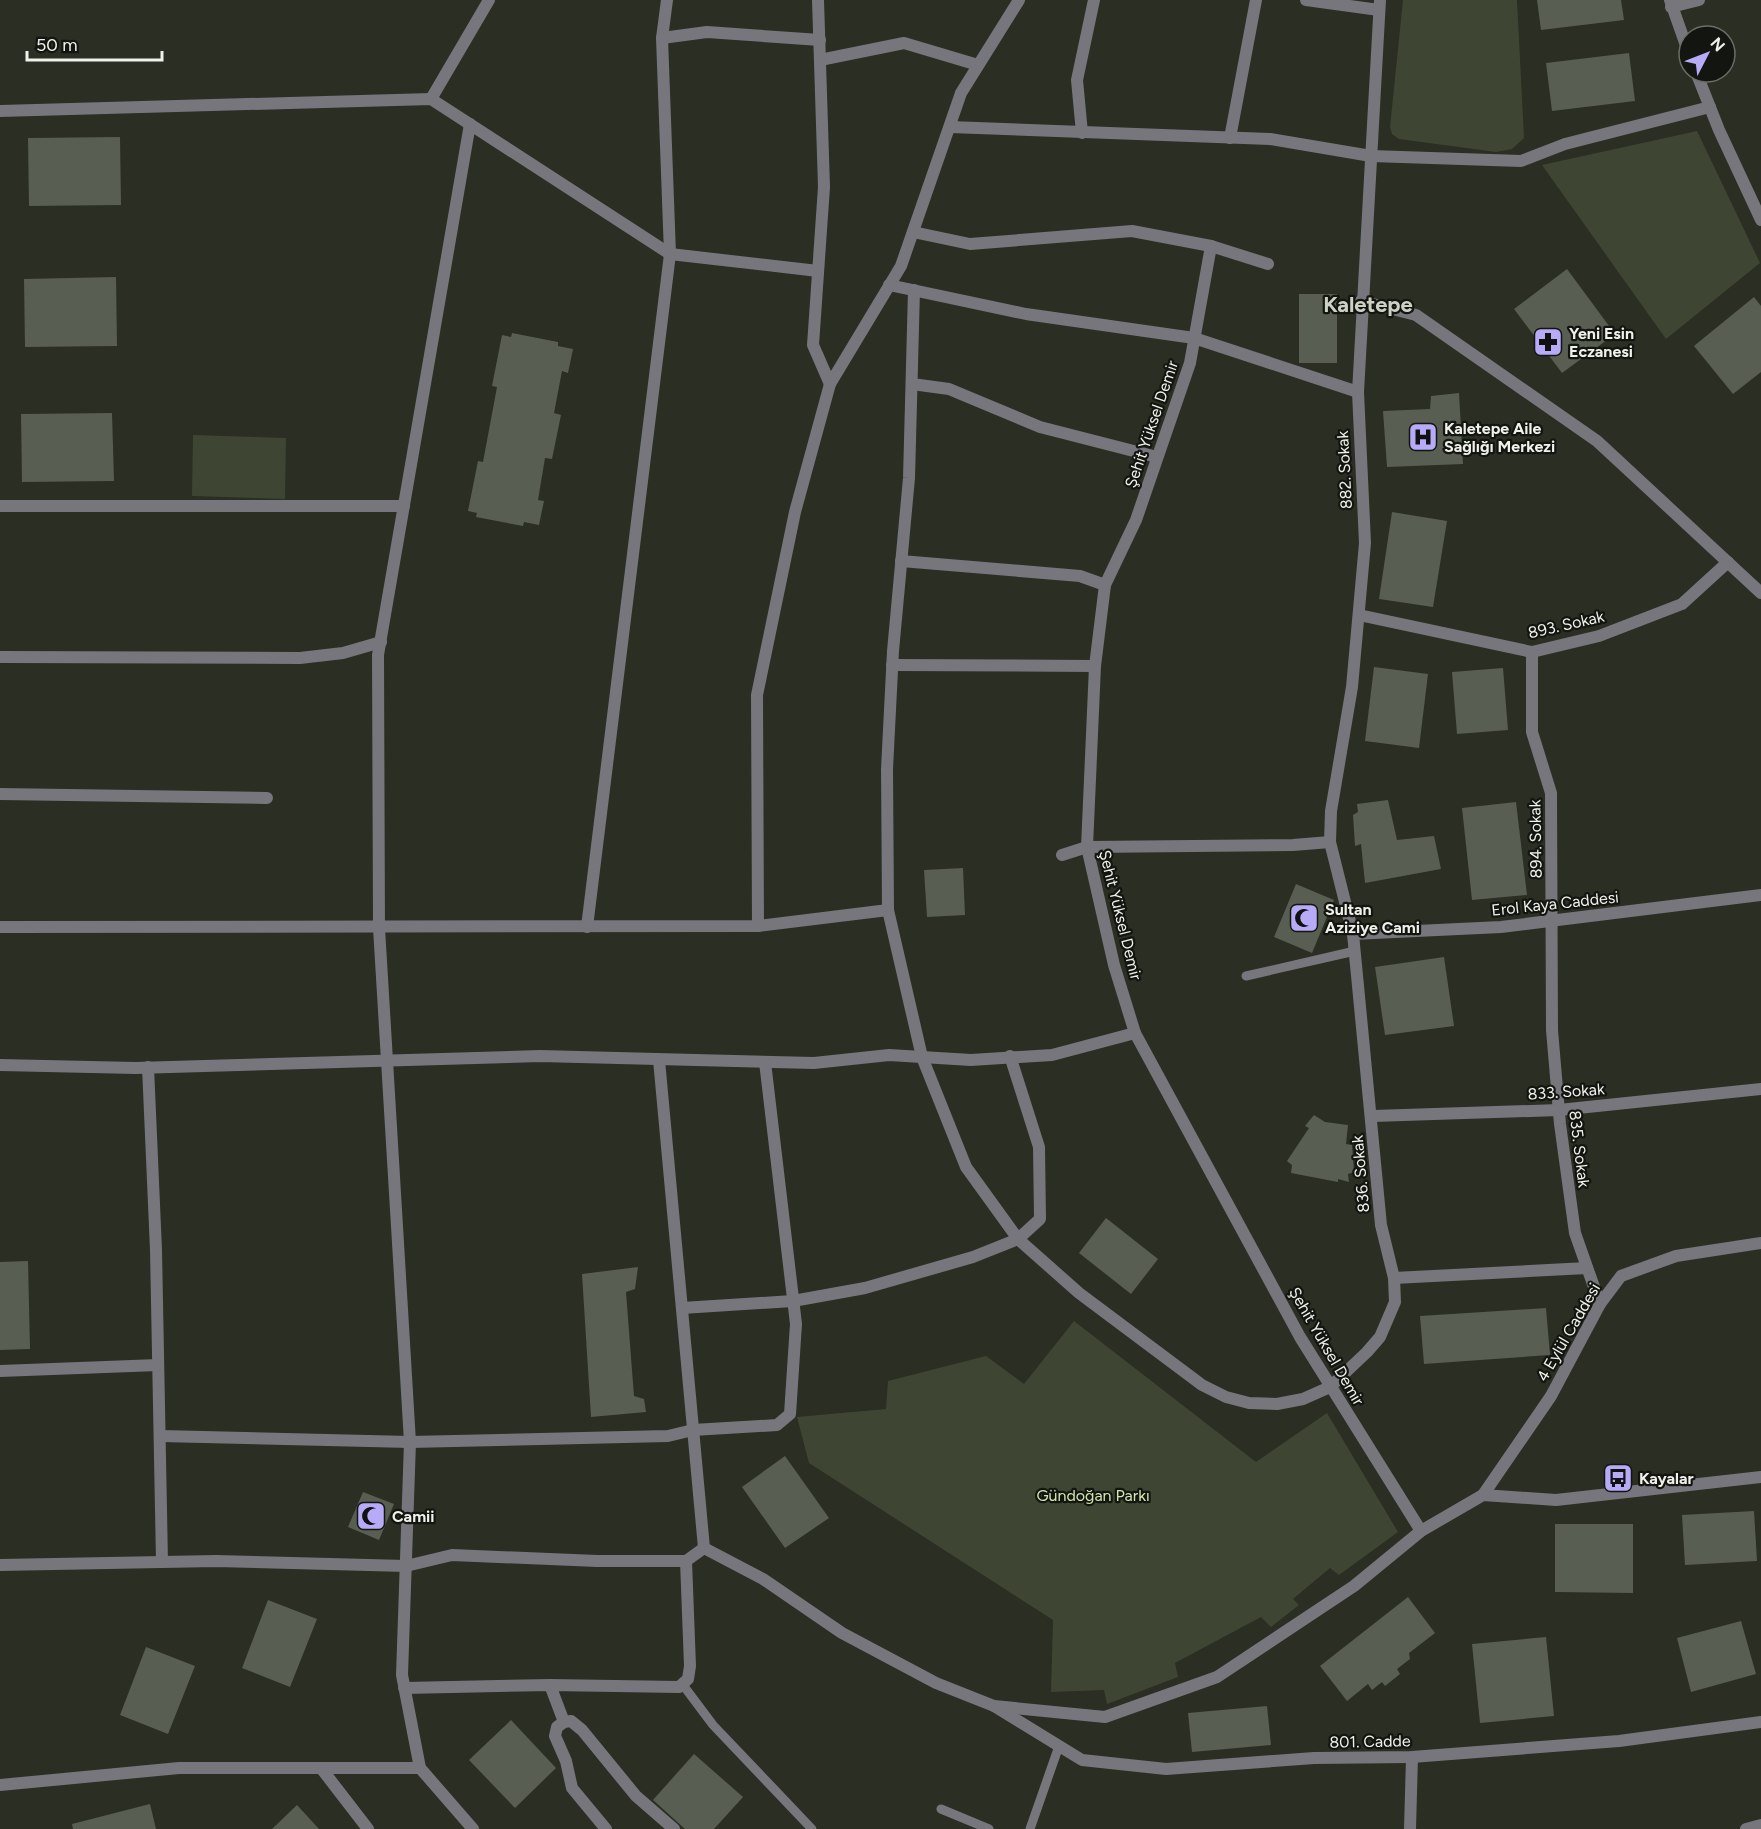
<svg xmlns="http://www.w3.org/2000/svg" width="1761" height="1829" viewBox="0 0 1761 1829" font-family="Figtree,sans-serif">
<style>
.green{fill:#3f4533}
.building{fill:#595e52}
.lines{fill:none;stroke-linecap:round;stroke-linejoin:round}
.service{stroke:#76767c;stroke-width:9}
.minor{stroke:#76767c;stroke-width:12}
.tertiary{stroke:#76767c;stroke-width:12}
.labels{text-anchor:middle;stroke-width:4.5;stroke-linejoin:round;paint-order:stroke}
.poi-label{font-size:16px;font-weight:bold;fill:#eff1ea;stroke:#131510;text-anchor:start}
.street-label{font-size:16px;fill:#eff1ea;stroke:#131510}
.park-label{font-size:16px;fill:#d3e6b0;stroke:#131510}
.district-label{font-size:22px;font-weight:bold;fill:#ccd1c3;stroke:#131510}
</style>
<rect width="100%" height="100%" fill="#2a2e23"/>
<g class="green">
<path d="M1403,0h114l7,138 -12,11 -16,3 -97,-13 -7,-5 -2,-7z"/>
<path d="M1697,131l63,132 -94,76 -124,-174z"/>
<path d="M193,435l93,3 -1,61 -93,-3z"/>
<path d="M1074,1321l182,141 71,-49 71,119 -59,43 -9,-7 -37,31 6,6 -28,22 -10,-10 -86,46 3,14 -71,27 -3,-14 -53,2 2,-72 -244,-157 -12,-46 89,-8 2,-28 98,-25 38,28z"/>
</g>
<g class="building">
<path d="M1537,0h84l3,20 -83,10z"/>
<path d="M1629,53l6,48 -83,10 -6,-48z"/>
<path d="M120,137l1,68 -92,1 -1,-68z"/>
<path d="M1567,269l48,65 -53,39 -48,-64z"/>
<path d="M116,277l1,69 -92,1 -1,-68z"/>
<rect x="1299" y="294" width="38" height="69"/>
<path d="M1754,297l7,9v66l-28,22 -39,-48z"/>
<path d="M512,333l46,9v4l15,3 -5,24 -6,-2 -8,42 7,2 -9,44 -7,-1 -7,42 6,1 -5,24 -15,-3 -1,4 -47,-9 1,-4 -9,-2 10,-50 5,1 14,-75 -5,-1 10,-51 9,2z"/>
<path d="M1459,393l4,71 -76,3 -4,-56 47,-2 1,-13z"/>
<path d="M112,413l2,68 -92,1 -1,-68z"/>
<path d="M1392,512l55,9 -14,86 -54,-8z"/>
<path d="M1374,667l54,7 -9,74 -54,-7z"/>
<path d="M1503,668l5,62 -51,4 -5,-62z"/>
<path d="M1388,800l9,40 37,-4 7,33 -76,14 -4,-39 -6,2 -2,-31 5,-3 -1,-8z"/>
<path d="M1516,802l11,93 -55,5 -10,-92z"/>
<path d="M963,868l2,47 -38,2 -3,-47z"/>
<path d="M1296,884l38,16 -22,53 -38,-16z"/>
<path d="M1444,957l10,69 -69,9 -10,-68z"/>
<path d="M1314,1115l11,7 23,3 -2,19 6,1 2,27 -6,2 1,8 -11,-3v3l-47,-9 1,-8 -5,-4 22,-33 -4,-2z"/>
<path d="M1106,1218l52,41 -27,35 -52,-41z"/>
<path d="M28,1261l2,88 -30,1v-88z"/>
<path d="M638,1267l-3,22 -9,3 8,104 10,3 2,13 -55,5 -9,-143z"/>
<path d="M1546,1308l4,47 -126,9 -4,-48z"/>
<path d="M785,1456l44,62 -44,30 -43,-61z"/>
<path d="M363,1492l31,12 -15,36 -31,-13z"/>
<path d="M1754,1511l3,50 -72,4 -3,-50z"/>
<path d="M1555,1524h78v69l-78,-1z"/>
<path d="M1408,1597l27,36 -26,20 1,6 -13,10 3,5 -15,12 -3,-4 -10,8 -4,-6 -21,17 -27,-35z"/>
<path d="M268,1600l49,19 -27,68 -48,-19z"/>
<path d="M1741,1621l15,53 -65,18 -14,-54z"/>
<path d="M1546,1637l8,79 -74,7 -8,-79z"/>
<path d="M146,1647l49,19 -27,68 -48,-19z"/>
<path d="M1267,1706l4,39 -79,7 -4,-39z"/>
<path d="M511,1720l45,48 -41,40 -46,-48z"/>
<path d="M694,1754l49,43 -29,32h-29l-32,-29z"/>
<path d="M150,1804l6,25h-83l-1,-5z"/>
<path d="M297,1805l22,24h-47z"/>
</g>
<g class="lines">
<g class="service">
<path d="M1246,976l109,-25"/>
<path d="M683,1685l30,40 99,104"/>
<path d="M941,1809l48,20"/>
<path d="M1030,1829l29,-83"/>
</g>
<g class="minor">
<path d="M818,0l6,187 -11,158 17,39"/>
<path d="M1306,0l73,10"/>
<path d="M1670,0l19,54"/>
<path d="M1671,7l28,-7"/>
<path d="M662,38l45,-6 113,8"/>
<path d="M820,60l84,-17 74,22"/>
<path d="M1696,72l23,58 42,90"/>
<path d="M431,99l58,-99"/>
<path d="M470,124l-92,531 1,273 31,514 -8,233 18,93 53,61"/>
<path d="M950,127l320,12 101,17 150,5 44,-17 145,-37"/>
<path d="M1082,133l-5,-53 17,-80"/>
<path d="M1230,138l26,-138"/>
<path d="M913,232l57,12 162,-13 79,15 57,18"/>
<path d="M1211,246l-21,117 -54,157 -31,65 -10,81 -8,181 27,118 21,68 165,304 121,194"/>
<path d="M889,285l137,29 168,24 164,54"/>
<path d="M914,290l-5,188 -16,173 -6,118 1,141 34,147 44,110 52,72 61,54 123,92 24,12 23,6 28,1 26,-5 27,-12 37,-35 13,-15 15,-35 -1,-24 -13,-53 -28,-291 -23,-92 1,-31 21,-124 13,-144 -7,-151 22,-392"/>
<path d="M1361,301l55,14 181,126 164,152"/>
<path d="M912,384l37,5 91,38 117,30"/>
<path d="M0,506h404"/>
<path d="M901,561l179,15 25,9"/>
<path d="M1359,615l173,37 67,-16 83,-32 46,-42"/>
<path d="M1532,652v80l19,61 1,237 8,94 15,109 25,71"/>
<path d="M0,657l300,1 43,-5 38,-11"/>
<path d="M892,665l203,1"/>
<path d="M0,794l267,4"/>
<path d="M1062,855l25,-8 206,-2 37,-3"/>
<path d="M758,926l-1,-231 38,-183 35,-128 71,-118 60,-173 58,-93"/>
<path d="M0,927l758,-1 130,-16"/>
<path d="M587,927l83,-673 -8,-216 5,-38"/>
<path d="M659,1060l45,488"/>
<path d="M0,1065l136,3 404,-12 274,7 75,-8 82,5 81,-5 83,-22"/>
<path d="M148,1067l8,183 6,312"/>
<path d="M1373,1116l186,-6 202,-21"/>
<path d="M1394,1278l193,-10"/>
<path d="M682,1308l111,-7 72,-13 108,-31 45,-18 22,-20 -1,-72 -29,-91"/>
<path d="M0,1371l158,-6"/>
<path d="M160,1436l250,6 258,-6 25,-6 84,-5 13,-11 6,-90 -31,-262"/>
<path d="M550,1685l14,37"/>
<path d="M994,1706l88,54 84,9 148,-11 98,-1 207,-16 142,-19"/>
<path d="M321,1768l47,61"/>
<path d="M0,1785l179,-17h241"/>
<path d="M606,1829l-34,-41 -6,-27 -11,-25 2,-9 7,-5 7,-1 11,9 54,66 38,33"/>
<path d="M1410,1829l2,-72"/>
<path d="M1746,1829l15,-4"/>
</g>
<g class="tertiary">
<path d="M0,111l431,-12 239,155 148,17"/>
<path d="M1353,934l148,-7 260,-32"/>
<path d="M1483,1495l68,-99 49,-92 21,-28 55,-20 85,-13"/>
<path d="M0,1565l216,-4 190,5 46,-11 145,6h89l18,-13 59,31 79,54 94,50 58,23 111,11 112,-40 137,-91 67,-55 62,-36 73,5 205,-23"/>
<path d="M404,1688l146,-3 129,2 9,-8 2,-13 -4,-105"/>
</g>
</g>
<defs>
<g id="pharmacy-square" transform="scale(1.5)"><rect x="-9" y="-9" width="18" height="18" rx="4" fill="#b7abf8" stroke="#131510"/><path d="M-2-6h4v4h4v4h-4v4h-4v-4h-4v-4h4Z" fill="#111"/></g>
<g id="hospital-square" transform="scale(1.5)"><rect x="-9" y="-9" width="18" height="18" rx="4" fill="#b7abf8" stroke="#131510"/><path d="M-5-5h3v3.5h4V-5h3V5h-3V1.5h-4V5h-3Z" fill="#111"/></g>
<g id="mosque-square" transform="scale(1.5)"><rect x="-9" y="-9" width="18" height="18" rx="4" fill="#b7abf8" stroke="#131510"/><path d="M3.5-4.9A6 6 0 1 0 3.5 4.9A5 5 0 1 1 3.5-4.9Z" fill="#111"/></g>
<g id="bus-square" transform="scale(1.5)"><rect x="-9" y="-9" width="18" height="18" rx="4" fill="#b7abf8" stroke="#131510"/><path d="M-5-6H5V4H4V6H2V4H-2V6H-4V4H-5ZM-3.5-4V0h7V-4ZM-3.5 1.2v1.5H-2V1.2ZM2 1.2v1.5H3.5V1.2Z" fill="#111"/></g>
</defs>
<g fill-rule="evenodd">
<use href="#pharmacy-square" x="1548" y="342"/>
<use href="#hospital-square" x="1423" y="437"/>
<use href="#mosque-square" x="1304" y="918"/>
<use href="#bus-square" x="1618" y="1478"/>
<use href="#mosque-square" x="371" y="1516"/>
</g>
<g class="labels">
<g class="poi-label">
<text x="1569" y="339">Yeni Esin<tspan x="1569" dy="18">Eczanesi</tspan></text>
<text x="1444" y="434">Kaletepe Aile<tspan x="1444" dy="18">Sağlığı Merkezi</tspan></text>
<text x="1325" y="915">Sultan<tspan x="1325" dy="18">Aziziye Cami</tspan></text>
<text x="1639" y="1484">Kayalar</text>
<text x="392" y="1522">Camii</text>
</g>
<g class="street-label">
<text transform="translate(1151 424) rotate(-71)" y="6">Şehit Yüksel Demir</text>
<text transform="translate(1344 470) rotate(-93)" y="6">882. Sokak</text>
<text transform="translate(1566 624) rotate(-13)" y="6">893. Sokak</text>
<text transform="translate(1535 839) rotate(-91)" y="6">894. Sokak</text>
<text transform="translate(1555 903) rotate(-6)" y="6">Erol Kaya Caddesi</text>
<text transform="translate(1121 915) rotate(76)" y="6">Şehit Yüksel Demir</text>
<text transform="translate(1566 1091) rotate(-4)" y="6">833. Sokak</text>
<text transform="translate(1580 1149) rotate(83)" y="6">835. Sokak</text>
<text transform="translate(1360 1174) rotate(-95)" y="6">836. Sokak</text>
<text transform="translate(1568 1332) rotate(-60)" y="6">4 Eylül Caddesi</text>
<text transform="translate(1327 1346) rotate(60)" y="6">Şehit Yüksel Demir</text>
<text transform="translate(1370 1741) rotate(-1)" y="6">801. Cadde</text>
</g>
<g class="park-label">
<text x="1093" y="1501">Gündoğan Parkı</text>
</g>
<g class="district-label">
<text x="1368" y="312">Kaletepe</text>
</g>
</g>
<g transform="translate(1707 54) rotate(48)"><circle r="28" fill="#131510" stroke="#6b6d67" stroke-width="1.5"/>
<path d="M0-4.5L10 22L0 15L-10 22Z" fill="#b7abf8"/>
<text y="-9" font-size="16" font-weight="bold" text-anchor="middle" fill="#eff1ea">N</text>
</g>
<path d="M27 51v9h135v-9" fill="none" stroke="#eff1ea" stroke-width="3"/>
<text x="36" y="51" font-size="18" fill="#eff1ea" stroke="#131510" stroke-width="4.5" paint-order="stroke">50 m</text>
</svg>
